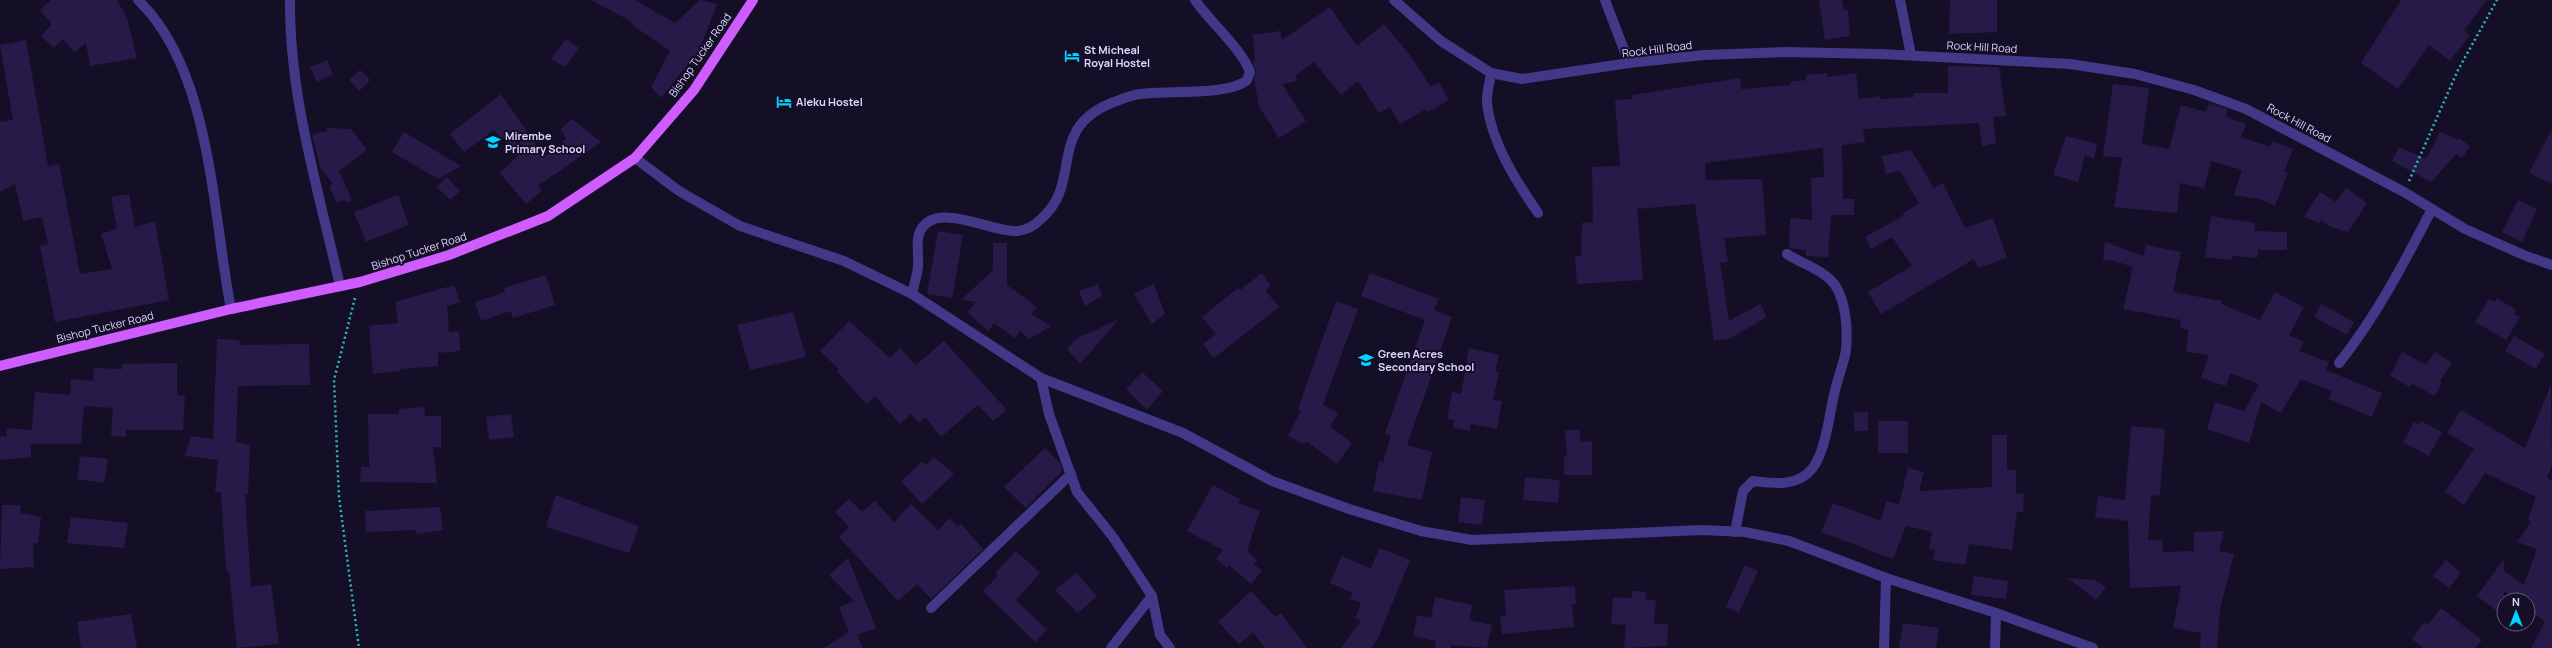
<svg xmlns="http://www.w3.org/2000/svg" width="2552" height="648" viewBox="0 0 2552 648" font-family="Manrope,sans-serif">
<style>
.building{fill:#271a49}
.lines{fill:none;stroke-linecap:round;stroke-linejoin:round}
.path{stroke:#2bbabd;stroke-width:2.5;stroke-dasharray:2 3;stroke-linecap:butt}
.minor{stroke:#413888;stroke-width:10}
.major{stroke:#cf5cff;stroke-width:10}
.labels{text-anchor:middle;stroke-width:4;stroke-linejoin:round;paint-order:stroke}
.street-label{font-size:11px;fill:#ddd5ff;stroke:#150e27}
.poi-label{font-size:11px;font-weight:bold;fill:#ddd5ff;stroke:#150e27;text-anchor:start}
</style>
<rect width="100%" height="100%" fill="#150e27"/>
<g class="building">
<path d="M51,0h66l10,18 10,40 -47,8 -4,-23 -12,9 -11,-13 -9,9 -13,-12 11,-12 -12,-14z"/>
<path d="M591,0h44l40,23 25,-23 17,4 -15,39 2,1 -43,54 -10,-11 19,-36 -39,-27 1,-2z"/>
<path d="M1819,0h23l2,10h4l2,26 -25,4z"/>
<path d="M1950,0h47v32l-48,2z"/>
<path d="M2401,0h86l-23,30 6,5 -20,26 -21,-16 -31,44 -37,-26z"/>
<path d="M1330,7l27,39 27,-22 25,30 22,33 8,-5 10,18 -21,12 -2,-3 -26,15 -10,-17 -11,6 -21,-32 -17,14 -27,-33 -18,13v6l-14,3 24,37 -27,17 -20,-32 -5,-27 2,-8 -4,-10h3l-2,-26 27,-4 2,9z"/>
<path d="M566,39l13,9 -14,19 -14,-8z"/>
<path d="M26,40l22,126 11,-2 21,110 32,-5 -11,-35 16,-5 -6,-32 18,-3 6,33 20,-6 14,79 -114,22 -15,-76 8,-2 -6,-27 -19,4 -8,-37 -15,8v-70l13,-2 -13,-75z"/>
<path d="M327,60l6,14 -16,8 -7,-15z"/>
<path d="M1948,66l51,1 7,49 -13,1 3,26 -14,3 -3,-23 -116,6 2,13 -23,3 1,54h11v16h-23l-3,42 -22,-1v-6l-17,-2 1,-30 22,2 -1,-42 13,-1 -1,-29 -118,15 1,17 56,-1 4,56 -42,3 4,24 -8,1 9,58 31,-17 7,13 -38,22 -15,2 -19,-137 -58,5 6,71 -66,4 -2,-28h6l1,-33 11,-1 -1,-55 28,-1 -5,-66 18,-1 -1,-4 108,-17 1,11 49,-4v-3l16,-2v-5l21,-2v4l29,-4 3,26 21,-3 1,3 33,-2v-4h34z"/>
<path d="M360,70l10,10 -11,11 -10,-11z"/>
<path d="M2113,84l36,4 -7,56 27,5 12,-44 25,7 3,-9 19,6 -2,8 20,7 -5,13 29,10 2,-6 21,8 -9,23 4,1 -13,33 -16,-7 -25,-4 8,-25 -31,-9 -7,27 -24,-5 -3,30 -63,-6 8,-49 -19,-2z"/>
<path d="M501,94l43,62 22,-17 -5,-10 11,-10 29,23 -63,44 4,5 -16,13 -26,-31 18,-17 -24,-26 -30,22 -14,-18z"/>
<path d="M327,128l24,1 16,21 -28,21 13,29 -5,3 -2,-3 -8,3 -8,-17 4,-2 -13,-17 -8,-33 15,-3z"/>
<path d="M2552,129v55l-23,-11z"/>
<path d="M404,132l57,34 -23,13 -46,-27z"/>
<path d="M2440,132l18,8 1,-2 11,8 -8,12 -6,-4 -25,28 -39,-21 7,-14 27,12z"/>
<path d="M2066,136l31,8 -3,14 -9,-3 -7,27 -25,-7z"/>
<path d="M1911,150l23,38 9,-5 22,45 28,-10 14,40 -29,10 -4,-9 -93,55 -13,-22 44,-26 -20,-29 -21,12 -6,-12 40,-22h-4l18,-12 -19,-32 -14,3 -4,-18z"/>
<path d="M447,177l13,14 -10,9 -13,-13z"/>
<path d="M2346,188l21,15 -19,29 -17,-5 -10,-7 -2,3 -15,-6 16,-25 16,10z"/>
<path d="M398,195l11,30 -43,17 -12,-30z"/>
<path d="M2518,200l19,9 -15,33 -20,-10z"/>
<path d="M2211,216l44,7 -1,8 33,1v18h-29l-1,8 -25,-2 -1,4 -26,-3z"/>
<path d="M938,231l25,4 -11,63 -25,-4z"/>
<path d="M2105,242l38,14 3,-11 35,7 -8,40 49,9 -1,3 39,16 15,-28 29,15 -15,28 15,7 -5,9 30,11 -3,8 56,23 -10,24 -43,-18 3,-8 -31,-12 -20,34 -20,-11 -12,41 -42,-14 8,-27 29,9 15,-27 -29,-11 -4,13 -25,-8 8,-23 -23,-3 2,-22 -8,-2 1,-8 -58,-11 10,-42 -18,-6 -12,-1z"/>
<path d="M993,243h14v42l30,22 -6,7 20,12 -22,13 -9,-8 -5,7 -21,-15 -6,8 -21,-19 9,-10 -15,-2 32,-30z"/>
<path d="M1262,273l9,13 -6,4 14,17 -65,51 -11,-14 13,-10 -14,-17 36,-29 2,2z"/>
<path d="M1370,273l69,26 -5,11 18,7 -45,128 25,7 -10,48 -49,-9 6,-30 4,1 8,-26 -6,-3 40,-113 -64,-24z"/>
<path d="M546,275l9,30 -42,13 -2,-7 -30,10 -6,-19 30,-10 -1,-4z"/>
<path d="M1098,284l4,12 -17,10 -6,-15z"/>
<path d="M1154,284l11,30 -13,10 -18,-30z"/>
<path d="M454,285l6,17 -13,4 2,26 10,-1 1,20 -22,2v13l-38,3v2l-27,3 -4,-48 29,-3 -3,-21z"/>
<path d="M2497,298l19,12 -2,4 6,3 -14,23 -31,-18 14,-23 5,3z"/>
<path d="M1336,301l22,8 -35,96 15,8 -8,14 22,16 -15,21 -31,-23 -2,3 -16,-8 13,-26 -3,-1z"/>
<path d="M2321,304l33,18 -7,13 -33,-18z"/>
<path d="M793,312l13,45 -56,13 -13,-45z"/>
<path d="M1118,320l-38,44 -13,-15 10,-11z"/>
<path d="M849,321l41,37 10,-10 16,17 28,-24 63,69 -14,11 -15,-16 -37,32 -16,-20 -6,6 -8,-9 -11,10 -25,-28 -9,8 -29,-33 2,-2 -19,-18z"/>
<path d="M2514,336l31,18 -9,15 -31,-18z"/>
<path d="M217,339l23,1 -1,5 70,-1 1,41 -72,1 -2,56 14,3 -2,49h-3l6,93 20,-3 8,60 -42,4 -8,-77h-3l-5,-78 -6,-1 3,-32 -33,-4 6,-20 22,3z"/>
<path d="M1469,348l30,7 -4,17h4l-6,28 9,1 -5,28 -26,-5 -1,7 -17,-3 1,-8 -7,-1 5,-27 9,2z"/>
<path d="M2402,352l24,13 9,-13 17,11 -12,18 2,1 -7,14 -23,-12 -2,3 -20,-11z"/>
<path d="M177,363v32l8,1 -2,34h-57v7l-15,-1 2,-28 -29,-2 -3,38h-50v13l-31,3v-24l6,1 1,-9 25,2 3,-38 35,3 1,-16 22,2 1,-13 28,1v-5z"/>
<path d="M1142,372l21,19 -16,19 -21,-21z"/>
<path d="M2551,384l1,81 -5,13 5,2v168h-21l14,-26 -17,-13v-9h-12l-12,-9v25l-27,-20 27,-37v12l20,14 13,-36 -20,-7 14,-20 -3,-3 8,-22 -51,-24 -21,32 -19,-13 29,-43 -27,-16 14,-23 64,38z"/>
<path d="M424,407l1,9h16v31h-8l4,36 -77,-1 1,-15h8l-1,-53h31v-5z"/>
<rect x="1854" y="412" width="14" height="19"/>
<path d="M511,414l3,23 -25,3 -3,-23z"/>
<rect x="1878" y="421" width="30" height="32"/>
<path d="M2421,421l21,11 -13,24 -26,-14 11,-20 5,3z"/>
<path d="M2131,426l34,3 -5,67 -9,-1 -3,45h14l1,12 31,-1v-19l30,-1 -5,20 15,3 -14,55 -3,39h-17l1,-15 -28,-5 8,-42 -51,2 -2,-67 -33,-4 3,-21 27,4z"/>
<path d="M1579,429l2,13 11,-1v34h-28v-19h3l-2,-25z"/>
<path d="M1992,435h15v35h9v23l8,1 -1,18h-6l-5,38 -43,-6 -4,21 -32,-5 2,-10 -6,-1 3,-17 -26,-6 -13,33 -72,-27 12,-29 48,18 5,-20 13,3 9,-36 16,4 -5,19 73,-4z"/>
<path d="M1045,448l15,15 2,8 -36,37 -22,-21z"/>
<path d="M80,456l28,3 -4,24 -27,-4z"/>
<path d="M934,457l20,17 -32,30 -21,-23 21,-19 4,3z"/>
<path d="M1525,477l35,3 -2,23 -35,-3z"/>
<path d="M1213,485l27,14 -2,4 22,8 -13,40 10,9 -3,4 8,7 -11,13 -22,-19 -2,3 -11,-9 7,-9 -36,-19z"/>
<path d="M556,495l83,31 -10,27 -83,-26z"/>
<path d="M1461,497l24,3 -3,25 -24,-3z"/>
<path d="M849,499l13,13 13,-11 19,21 17,-18 27,26 12,-12 8,9 3,-3 22,25 -52,50 -14,-15 -19,17 -59,-64 10,-10 -14,-15z"/>
<path d="M2,505h18l1,8 20,4 -3,26h-5l1,24 -34,2z"/>
<path d="M440,507l3,23 -27,4v-4l-50,2 -1,-21z"/>
<path d="M71,517l57,6 -4,25 -57,-5z"/>
<path d="M1379,548l31,12 -32,78 -7,10h-30l20,-27 -6,-3 6,-15 -11,-4 3,-6 -23,-10 12,-27 29,13z"/>
<path d="M1016,551l24,22 -24,27 31,30 -12,12 -52,-51 15,-15 -3,-3z"/>
<path d="M848,558l28,70 -19,7 6,13h-39l25,-16 -10,-25 15,-6 -25,-26z"/>
<path d="M2446,560l15,13 -12,15 -16,-12z"/>
<path d="M1745,565l13,6 -19,42 -13,-6z"/>
<path d="M1076,573l21,23 -19,17 -23,-23z"/>
<path d="M1974,576l34,5 -2,18 -35,-4z"/>
<path d="M2068,578l27,2 11,7 -10,13z"/>
<path d="M1575,586l1,18h-4l2,23 -72,7 -2,-18 6,-1 -2,-25z"/>
<path d="M1251,591l24,26 6,-4 26,35h-42l-12,-16 -14,12 -21,-22z"/>
<path d="M1632,591l14,1 -1,7 11,1 -2,24h14l-1,22 -43,2 2,-23 -15,-1 2,-27 19,1z"/>
<path d="M1435,597l37,8 -3,15 23,5 -5,23 -36,-3v3h-16l1,-7 -23,-5 4,-21 14,3z"/>
<path d="M2441,608l41,32 -7,8h-52l-11,-9 12,-17 4,3z"/>
<path d="M131,614l6,34h-56l-4,-26z"/>
<path d="M1903,623l36,5 -3,20h-37z"/>
</g>
<g class="lines">
<g class="path">
<path d="M2409,181l49,-111 39,-70"/>
<path d="M355,298l-21,82 5,117 20,151"/>
</g>
<g class="minor">
<path d="M138,0c74,71 74,213 93,309"/>
<path d="M290,0c-1,97 29,192 50,286"/>
<path d="M1394,0l47,41 50,32 31,6 107,-16 75,-8 82,-3 94,2 190,10 65,10 59,16 52,19 158,83 61,37 61,27 26,9"/>
<path d="M1605,0l24,63"/>
<path d="M1900,0l11,55"/>
<path d="M1491,73c-1,9 -5,21 -4,31 5,40 29,77 51,109"/>
<path d="M635,158l44,33 61,35 104,35 68,33 129,84 142,55 89,48 77,28 72,22 51,9 230,-10 43,2 44,9 97,37 110,35 97,35"/>
<path d="M912,294c2,-9 5,-18 6,-27 1,-10 -2,-23 1,-33 13,-37 75,0 99,-3 8,-1 17,-6 23,-12 43,-37 4,-91 73,-117 8,-3 18,-7 26,-8 26,-4 89,2 107,-14l3,-8c-8,-23 -40,-50 -55,-72"/>
<path d="M2339,363c37,-46 66,-102 93,-154"/>
<path d="M1041,378l8,36 28,78 36,45 39,59 8,39 10,13"/>
<path d="M1735,532l8,-41 10,-10c19,2 39,6 55,-8 18,-15 21,-60 27,-82 3,-14 9,-28 11,-41 2,-20 0,-48 -11,-65 -11,-15 -33,-21 -48,-31"/>
<path d="M931,608l140,-134"/>
<path d="M1111,648l41,-52"/>
<path d="M1884,648l2,-70"/>
<path d="M1995,648l1,-35"/>
</g>
<path class="major" d="M0,366l231,-57 129,-27 89,-27 99,-39 87,-58 59,-68 59,-90"/>
</g>
<defs>
<g id="hotel-bare" transform="scale(1.2)"><path d="M-6-4.5h1.5V1H6V5H4.5V3h-9V5H-6ZM-4 0a1.8 1.8 0 1 1 3.6 0ZM.5 0V-2.5h3Q6-2.5 6 0Z" fill="#01d2ff" stroke="#150e27" stroke-width="2.5" paint-order="stroke"/></g>
<g id="school-bare" transform="scale(1.2)"><path d="M0-5L7-2L0 1L-7-2ZM-4 1L0 2.5L4 1V4Q0 6-4 4Z" fill="#01d2ff" stroke="#150e27" stroke-width="2.5" paint-order="stroke"/></g>
</defs>
<g fill-rule="evenodd">
<use href="#hotel-bare" x="1072" y="56"/>
<use href="#hotel-bare" x="784" y="102"/>
<use href="#school-bare" x="493" y="142"/>
<use href="#school-bare" x="1366" y="360"/>
</g>
<g class="labels">
<g class="street-label">
<text transform="translate(1982 47) rotate(3)" y="4">Rock Hill Road</text>
<text transform="translate(1657 49) rotate(-7)" y="4">Rock Hill Road</text>
<text transform="translate(700 55) rotate(-55)" y="4">Bishop Tucker Road</text>
<text transform="translate(2299 123) rotate(28)" y="4">Rock Hill Road</text>
<text transform="translate(419 251) rotate(-18)" y="4">Bishop Tucker Road</text>
<text transform="translate(105 327) rotate(-14)" y="4">Bishop Tucker Road</text>
</g>
<g class="poi-label">
<text x="1084" y="54">St Micheal<tspan x="1084" dy="13">Royal Hostel</tspan></text>
<text x="796" y="106">Aleku Hostel</text>
<text x="505" y="140">Mirembe<tspan x="505" dy="13">Primary School</tspan></text>
<text x="1378" y="358">Green Acres<tspan x="1378" dy="13">Secondary School</tspan></text>
</g>
</g>
<g transform="translate(2516 612)"><circle r="19" fill="#150e27" stroke="#655e7d"/>
<path d="M0-3L7 15L0 10L-7 15Z" fill="#01d2ff"/>
<text y="-6" font-size="11" font-weight="bold" text-anchor="middle" fill="#ddd5ff">N</text>
</g>
</svg>
